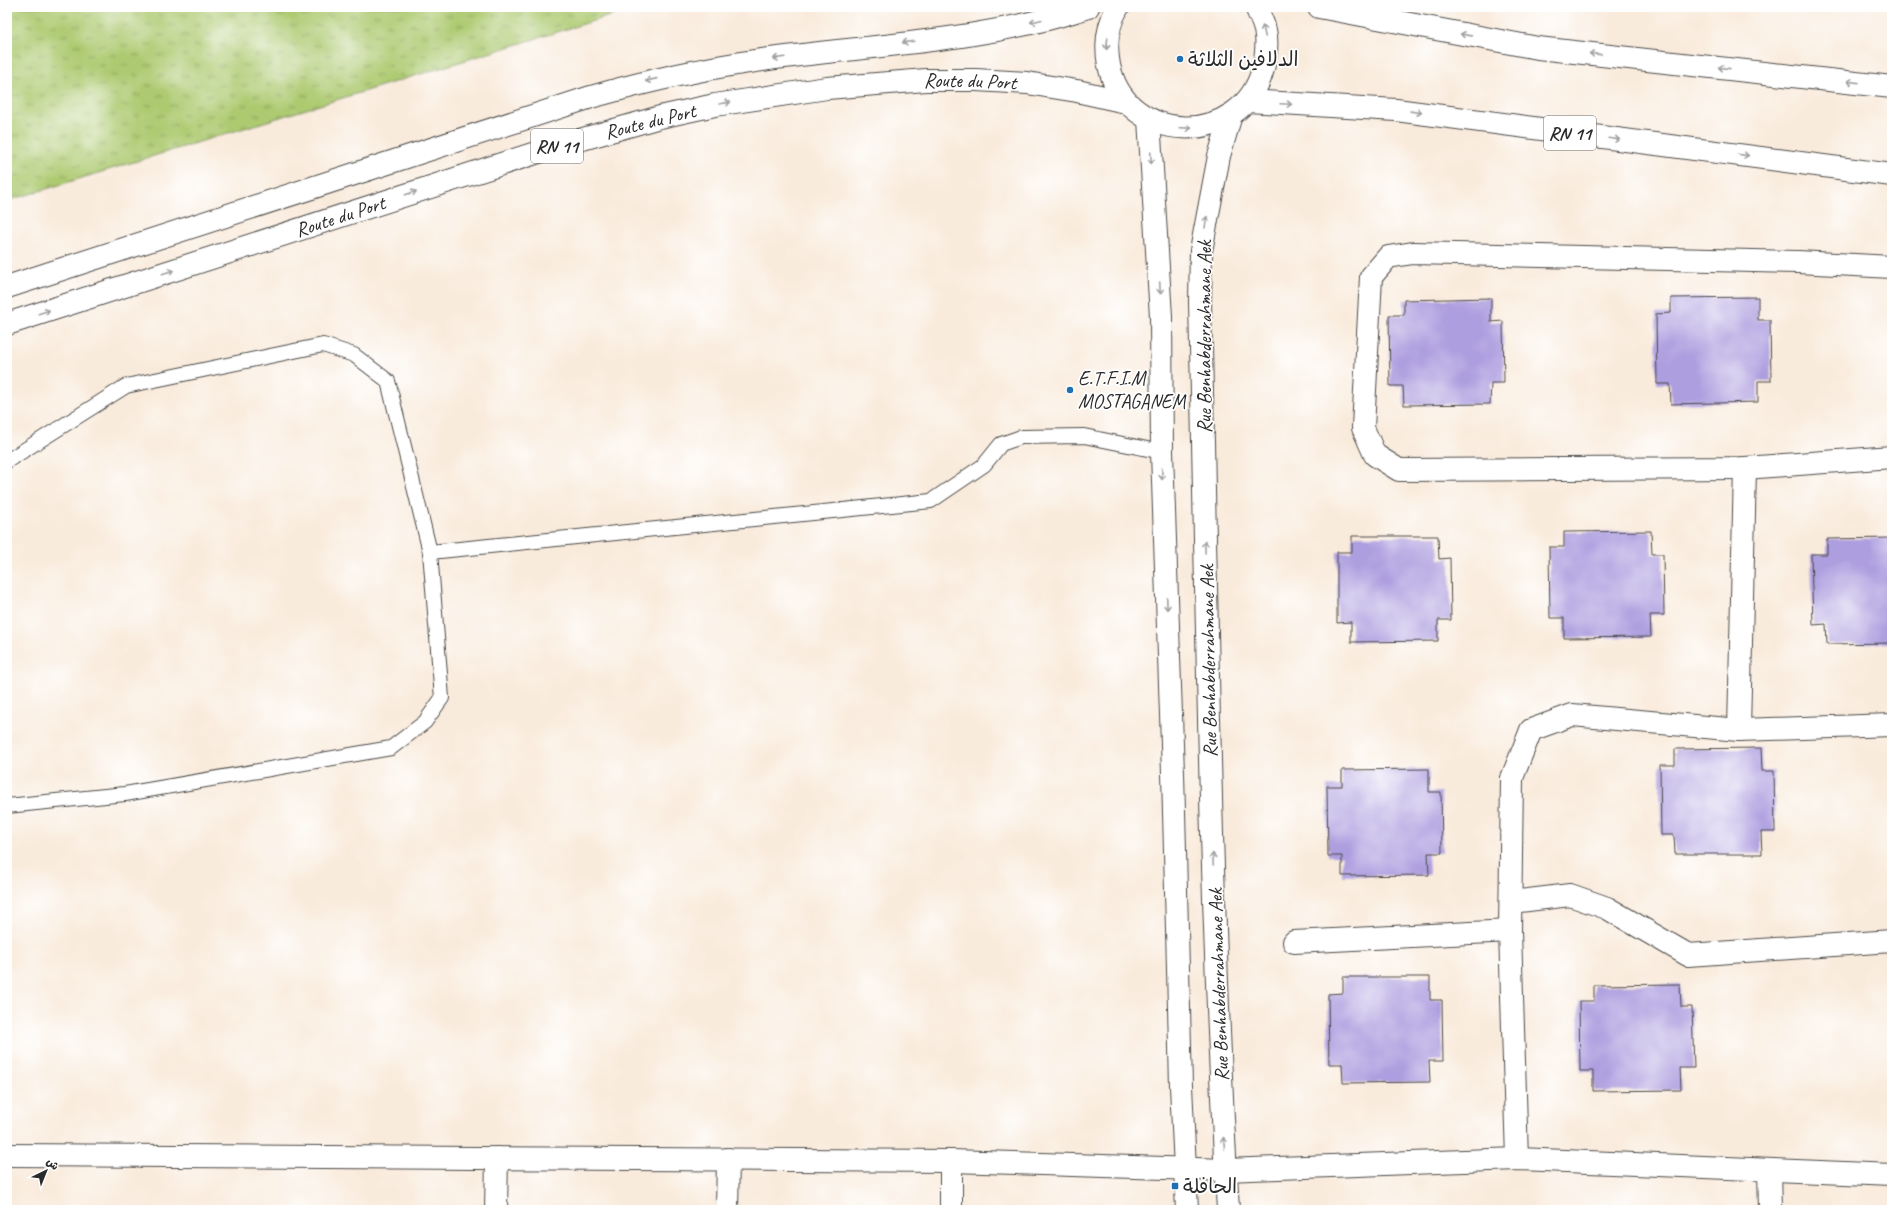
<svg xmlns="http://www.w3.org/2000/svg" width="1899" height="1217" viewBox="0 0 1899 1217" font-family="Caveat,'Playpen Sans Arabic',sans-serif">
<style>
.grass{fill:url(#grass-tufts);stroke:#6c7a4e}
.building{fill:#ad9edf}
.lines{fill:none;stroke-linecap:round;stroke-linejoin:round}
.service-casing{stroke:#4a4846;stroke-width:16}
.minor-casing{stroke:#4a4846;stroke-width:24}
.secondary-casing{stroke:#4a4846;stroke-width:24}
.primary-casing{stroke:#4a4846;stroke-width:24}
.trunk-casing{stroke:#4a4846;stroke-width:24}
.service{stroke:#fff;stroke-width:14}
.minor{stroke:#fff;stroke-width:22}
.secondary{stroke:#fff;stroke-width:22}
.primary{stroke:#fff;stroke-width:22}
.trunk{stroke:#fff;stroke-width:22}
.oneway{stroke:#a0a0a0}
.poi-dot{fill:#1f6fb2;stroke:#fff;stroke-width:1.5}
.labels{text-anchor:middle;stroke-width:3.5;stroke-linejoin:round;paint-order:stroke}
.shield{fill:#fff;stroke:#6b6b6b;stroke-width:1}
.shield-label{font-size:19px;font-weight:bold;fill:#2b2b2b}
.poi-label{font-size:20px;fill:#2b2b2b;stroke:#fff;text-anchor:start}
.street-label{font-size:20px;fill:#2b2b2b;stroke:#fff}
</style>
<defs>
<pattern id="grass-tufts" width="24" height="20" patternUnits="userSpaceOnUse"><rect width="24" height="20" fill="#adca71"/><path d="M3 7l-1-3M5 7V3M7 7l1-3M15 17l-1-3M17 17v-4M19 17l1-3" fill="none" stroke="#8da45d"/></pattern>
</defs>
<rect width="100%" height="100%" fill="#fff"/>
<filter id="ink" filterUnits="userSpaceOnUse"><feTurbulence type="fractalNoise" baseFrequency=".025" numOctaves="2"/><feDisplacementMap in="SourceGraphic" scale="8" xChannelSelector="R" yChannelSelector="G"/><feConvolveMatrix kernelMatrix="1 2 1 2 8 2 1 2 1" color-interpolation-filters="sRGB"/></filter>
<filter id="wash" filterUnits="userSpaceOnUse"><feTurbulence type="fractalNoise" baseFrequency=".012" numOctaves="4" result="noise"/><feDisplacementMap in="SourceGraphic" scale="16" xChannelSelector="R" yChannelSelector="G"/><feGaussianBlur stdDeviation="0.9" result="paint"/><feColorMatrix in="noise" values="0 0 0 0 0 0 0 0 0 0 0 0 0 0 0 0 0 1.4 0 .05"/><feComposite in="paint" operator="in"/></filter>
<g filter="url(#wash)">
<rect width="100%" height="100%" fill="#f9ebdc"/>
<path class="grass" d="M7,7h632l-632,194z"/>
<g id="blocks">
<g class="building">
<path d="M1758,297v23h12l1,61h-13v21l-87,2 -1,-20h-13l-1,-70 15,-1v-15z"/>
<path d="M1491,298v24l12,-1 1,62h-13l-1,21 -86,1 -1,-19h-13l-1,-71h15v-15z"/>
<path d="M1651,531l1,23h11l1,61h-14l1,22 -87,1v-20h-14l-1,-71h15v-15z"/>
<path d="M1352,536h86l1,23 11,-1 1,62h-13v21l-87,1v-20l-14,1v-71h15z"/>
<path d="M1892,538v105l-65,1 -1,-20 -13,1 -2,-71h16v-15z"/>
<path d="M1761,748l1,23h12l1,61h-14l1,22h-87l-1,-19h-13l-1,-70h15v-16z"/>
<path d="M1429,769v23h12l1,61h-14l1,22 -87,1v-20h-14l-1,-70h15v-16z"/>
<path d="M1343,977h87v23h12l1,61h-14l1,21 -87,1 -1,-19h-13l-1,-70 15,-1z"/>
<path d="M1680,984l1,23h11l2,61h-14l1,22 -88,1v-20h-13l-1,-70h15v-16z"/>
</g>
</g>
</g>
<g filter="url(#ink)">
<use href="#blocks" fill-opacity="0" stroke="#4a4846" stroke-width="1"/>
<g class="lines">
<g class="service-casing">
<g id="service">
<path d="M7,461l119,-75 197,-41 31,10 34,26 42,171 12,146 -17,24 -34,26 -266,46 -118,12"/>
<path d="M430,552l501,-51 53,-36 17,-21 20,-7 63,-1 78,16"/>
</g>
</g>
<g class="minor-casing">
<g id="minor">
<path d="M1892,267l-94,-5 -385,-9 -25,4 -17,20 -8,151 12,27 24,15 346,-2 147,-11"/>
<path d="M1739,730l6,-262"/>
<path d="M1511,902l59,-7 37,13 81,47 204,-14"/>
<path d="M1294,942l216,-11"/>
<path d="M7,1155l944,6 275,9 291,-11 375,16"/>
<path d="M1517,1159l-7,-228 2,-153 19,-48 41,-15 167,15 153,-5"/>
<path d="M1769,1170l1,40"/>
<path d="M496,1210l1,-52"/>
<path d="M727,1210l1,-51"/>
<path d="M951,1210v-49"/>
</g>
</g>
<g class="secondary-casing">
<g id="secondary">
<path d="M1149,119l12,198 1,135 11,321 8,313 6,124"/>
<path d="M1228,1210c-18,-302 -21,-605 -28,-908l1,-51 18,-95 12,-41"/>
</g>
</g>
<g class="primary-casing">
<g id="primary">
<path d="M7,287l584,-190c56,-16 113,-29 171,-37 108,-15 221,-18 326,-53"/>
<path id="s1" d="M7,324l544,-176 109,-31 55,-12 112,-17 99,-8h50l51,3 50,8 49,11"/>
</g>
</g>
<g class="trunk-casing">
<g id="trunk">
<path d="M1118,7c-11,19 -13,37 -9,58 16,81 133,84 154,4 3,-13 5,-27 2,-39 -2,-8 -6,-16 -9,-23"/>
<path d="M1319,7l219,41 354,39"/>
<path d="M1247,101l149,9 496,65"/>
</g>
</g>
<use href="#service" class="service"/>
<use href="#minor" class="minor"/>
<use href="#secondary" class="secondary"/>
<use href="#primary" class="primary"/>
<use href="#trunk" class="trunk"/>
</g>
<defs><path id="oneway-shaft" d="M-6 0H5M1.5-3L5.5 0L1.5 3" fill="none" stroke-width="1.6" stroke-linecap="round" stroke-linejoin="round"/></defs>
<g class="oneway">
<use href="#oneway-shaft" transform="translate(1036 21) rotate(166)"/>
<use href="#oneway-shaft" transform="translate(1264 31) rotate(-102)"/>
<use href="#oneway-shaft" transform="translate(1466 35) rotate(-170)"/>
<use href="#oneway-shaft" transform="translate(908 42) rotate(173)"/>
<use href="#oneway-shaft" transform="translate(1107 44) rotate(97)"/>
<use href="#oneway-shaft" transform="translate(1595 54) rotate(-174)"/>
<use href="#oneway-shaft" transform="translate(779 58) rotate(173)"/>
<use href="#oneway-shaft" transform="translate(1724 68) rotate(-174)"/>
<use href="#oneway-shaft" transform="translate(651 80) rotate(167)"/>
<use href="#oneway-shaft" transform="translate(1853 82) rotate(-174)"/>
<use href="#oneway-shaft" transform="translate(725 103) rotate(-10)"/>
<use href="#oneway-shaft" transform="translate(1286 104) rotate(3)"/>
<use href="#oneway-shaft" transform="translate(1416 112) rotate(8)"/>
<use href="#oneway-shaft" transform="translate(1186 128) rotate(2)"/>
<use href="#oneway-shaft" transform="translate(1614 139) rotate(7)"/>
<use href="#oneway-shaft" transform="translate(1743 155) rotate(7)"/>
<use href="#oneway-shaft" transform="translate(1151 158) rotate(87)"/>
<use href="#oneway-shaft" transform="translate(411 193) rotate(-18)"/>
<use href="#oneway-shaft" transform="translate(1206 222) rotate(-80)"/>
<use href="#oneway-shaft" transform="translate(168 272) rotate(-18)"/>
<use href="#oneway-shaft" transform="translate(1160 288) rotate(87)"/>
<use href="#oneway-shaft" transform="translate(44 312) rotate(-18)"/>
<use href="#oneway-shaft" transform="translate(1162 474) rotate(88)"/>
<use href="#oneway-shaft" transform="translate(1205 547) rotate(-91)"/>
<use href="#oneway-shaft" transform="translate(1167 604) rotate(88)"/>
<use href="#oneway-shaft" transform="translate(1213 859) rotate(-92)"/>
<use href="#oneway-shaft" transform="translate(1224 1143) rotate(-95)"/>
</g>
</g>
<g class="poi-dot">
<circle cx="1180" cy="59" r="4"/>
<circle cx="1070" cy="390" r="4"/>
<rect x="1171" y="1182" width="8" height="8" rx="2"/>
</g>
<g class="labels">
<g class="shield">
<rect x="1544" y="116" width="52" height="34" rx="3"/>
<rect x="531" y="129" width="52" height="34" rx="3"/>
</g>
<g class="shield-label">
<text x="1570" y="140">RN 11</text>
<text x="557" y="153">RN 11</text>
</g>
<g class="poi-label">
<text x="1188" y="66">الدلافين الثلاثة</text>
<text x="1078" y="385">E.T.F.I.M<tspan x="1078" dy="23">MOSTAGANEM</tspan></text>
<text x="1183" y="1193">الحافلة</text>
</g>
<g class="street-label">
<text dy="7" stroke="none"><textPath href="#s1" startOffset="998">Route du Port</textPath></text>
<text transform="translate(650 121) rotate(-14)" y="7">Route du Port</text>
<text transform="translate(340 216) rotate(-18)" y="7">Route du Port</text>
<text transform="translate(1204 337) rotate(-90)" y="7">Rue Benhabderrahmane Aek</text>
<text transform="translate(1208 661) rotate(-91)" y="7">Rue Benhabderrahmane Aek</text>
<text transform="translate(1218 985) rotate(-92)" y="7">Rue Benhabderrahmane Aek</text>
</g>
</g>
<rect width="1899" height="1217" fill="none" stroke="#fff" stroke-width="24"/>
<g transform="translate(46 1171) rotate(43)" stroke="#ffffff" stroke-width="3" paint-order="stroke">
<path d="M0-3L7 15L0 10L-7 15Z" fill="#2b2b2b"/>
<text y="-6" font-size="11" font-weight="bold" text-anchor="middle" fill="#2b2b2b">ش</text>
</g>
</svg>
